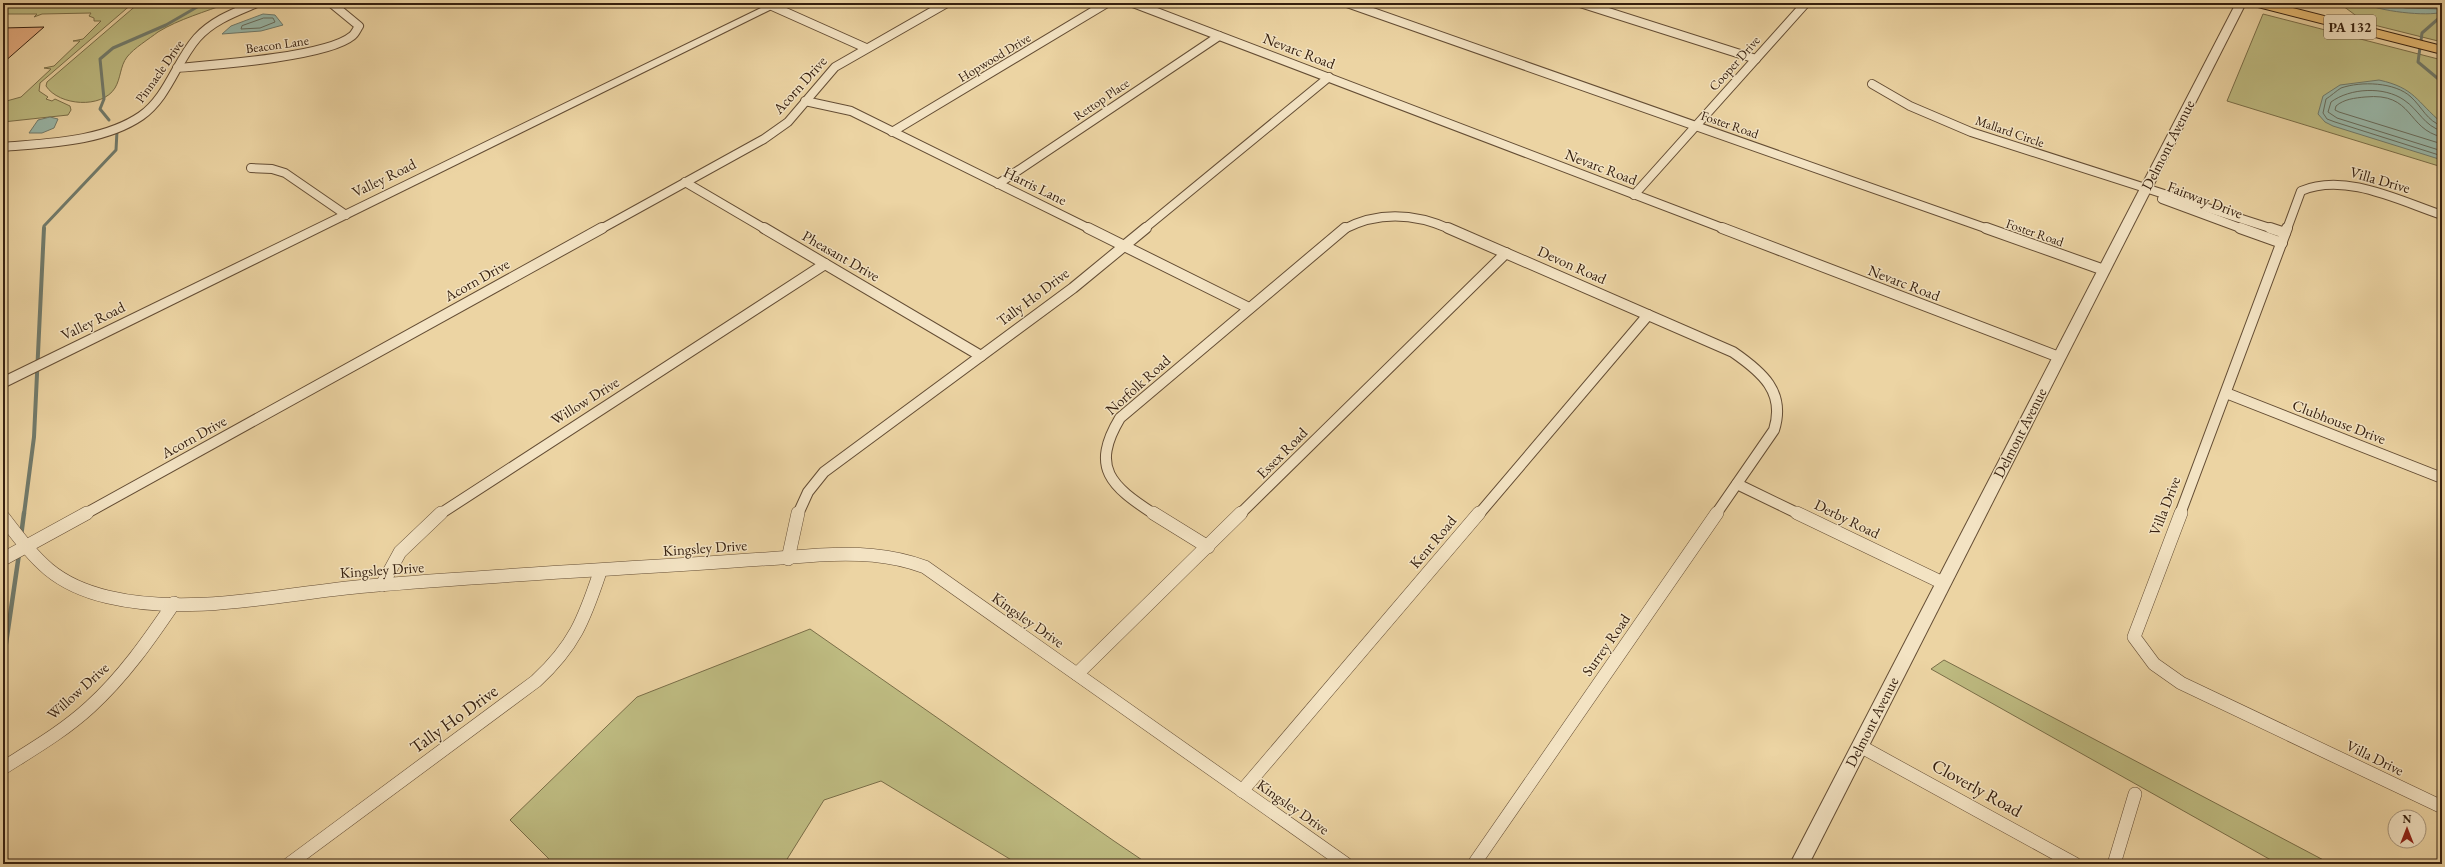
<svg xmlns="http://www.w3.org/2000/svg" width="2445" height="867" viewBox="0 0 2445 867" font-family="'EB Garamond',serif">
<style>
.green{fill:#bebb81;stroke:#7a6e48}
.water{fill:#99b8aa;stroke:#717b6c}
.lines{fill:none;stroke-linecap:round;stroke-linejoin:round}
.shore{stroke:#686c5c;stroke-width:1}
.stream-far2{stroke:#717b6c;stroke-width:3}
.stream-far1{stroke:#717b6c;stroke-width:4}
.stream{stroke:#717b6c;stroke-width:4.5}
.building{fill:#e5ac7f;stroke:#36200f}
.minor-far2-casing{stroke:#644d34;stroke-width:10}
.minor-far1-casing{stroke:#644d34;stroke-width:12}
.minor-casing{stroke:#644d34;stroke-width:14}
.tertiary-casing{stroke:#644d34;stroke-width:2}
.primary-casing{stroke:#36200f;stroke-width:2}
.minor-far2{stroke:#f3e3c3;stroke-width:8}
.minor-far1{stroke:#f3e3c3;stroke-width:10}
.minor{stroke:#f3e3c3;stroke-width:13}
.tertiary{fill:#f3e3c3;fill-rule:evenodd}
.primary{fill:#e6ba72;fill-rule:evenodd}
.labels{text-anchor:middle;stroke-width:3;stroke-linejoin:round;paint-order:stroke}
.far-street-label{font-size:13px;fill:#36200f;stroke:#f3e3c3}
.shield{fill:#f3e3c3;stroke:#6f5a45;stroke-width:1}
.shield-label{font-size:14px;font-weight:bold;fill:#36200f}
.street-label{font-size:15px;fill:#36200f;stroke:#f3e3c3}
.near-street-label{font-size:18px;fill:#36200f;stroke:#f3e3c3}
</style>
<rect width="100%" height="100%" fill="#ecd4a3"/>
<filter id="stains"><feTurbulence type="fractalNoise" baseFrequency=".005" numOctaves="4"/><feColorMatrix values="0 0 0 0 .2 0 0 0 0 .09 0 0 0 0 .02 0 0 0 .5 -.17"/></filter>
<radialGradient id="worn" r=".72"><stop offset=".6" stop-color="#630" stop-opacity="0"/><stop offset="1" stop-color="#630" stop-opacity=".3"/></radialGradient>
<g class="green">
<path d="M3,3h130l-93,80 -1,8 9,6 -2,2 6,2 3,-2 15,7 1,4 -3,5 -65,7v-20l18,-5 30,-28 -7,-1 10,-2 26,-25h-7l10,-2 18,-18h-7v-3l-5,-2 2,-3 -49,1 -8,3 3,-3h-34z"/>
<path d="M139,3h89c-23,9 -49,16 -70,29 -9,7 -24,16 -31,25 -7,9 -6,21 -12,31 -13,21 -56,18 -69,-2l1,-4z"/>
<path d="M2339,3h103v39l-76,-19z"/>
<path d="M2263,14l179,46v107l-215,-66z"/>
<path d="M810,629l304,212 34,23h-130l-137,-83 -57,19 -40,64h-230l-44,-44 127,-123z"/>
<path d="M1944,660l387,204h-53l-347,-195z"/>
</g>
<g class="water">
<path d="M2364,3h78v9c-14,5 -65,-1 -78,-9z"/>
<path d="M263,14l12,1 8,10 -22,6 -39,3 9,-8z"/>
<path d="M2379,80c36,8 37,21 63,43v37l-109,-34 -8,-4 -7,-8 5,-18 17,-11z"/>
<path d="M50,117l8,2 -4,9 -12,5h-13l9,-13z"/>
</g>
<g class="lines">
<g class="shore">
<path d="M2373,3l33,5 36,1"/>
<path d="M264,18h9l2,4 -15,6 -19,1 1,-3z"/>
<path d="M2442,126c-15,-5 -20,-19 -31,-29 -16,-15 -50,-16 -70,-9 -5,3 -10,8 -15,11l-3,14 4,6 8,3 107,34"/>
<path d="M2442,131c-18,-5 -23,-21 -38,-31 -20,-14 -54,-12 -73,2l-3,10 9,6 105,33"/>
<path d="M2442,137c-36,-8 -28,-45 -77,-40 -10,1 -21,2 -29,9l-1,4 4,2 103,32"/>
</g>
<g class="stream-far2">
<path d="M2438,19l-16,14 -4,29 24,20"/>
<path d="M109,120l-9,-11 4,-10 -4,-40 13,-11 53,-23 38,-22"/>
<path d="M44,229v-3l72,-76 1,-19"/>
</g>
<path class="stream-far1" d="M24,514l10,-77 10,-209"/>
<g class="stream">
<path d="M21,536l3,-23"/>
<path d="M3,664l16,-110"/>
</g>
</g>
<path class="building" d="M44,27l-41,36v-35z"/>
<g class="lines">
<g class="minor-far2-casing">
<g id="minor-far2">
<path d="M1133,3l592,226"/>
<path d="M1347,3l641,226"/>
<path d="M1580,3l176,56"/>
<path d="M772,6l94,42"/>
<path d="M177,68c36,-3 150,-11 175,-32 3,-2 5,-7 7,-10l-28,-23"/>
<path d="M1872,84l38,22 61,26 302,97"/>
<path d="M805,101l46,10 239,118"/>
<path d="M892,132l215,-129"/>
<path d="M3,147c44,-4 100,-5 138,-31 27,-19 35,-54 56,-78 16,-18 39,-26 60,-35"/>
<path d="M251,168l21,1 13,4 61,42"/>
<path d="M685,182l80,47"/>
<path d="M998,184l221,-148"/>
<path d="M1634,195l172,-192"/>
<path d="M2162,199l81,30"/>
<path d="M601,229l163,-90 24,-17 47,-55 112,-64"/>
<path d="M1144,229l185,-152"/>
<path d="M1344,229c35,-18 70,-16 106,0"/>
<path d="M2287,229l14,-38c44,-19 99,10 141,24"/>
</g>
</g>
<g class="minor-far1-casing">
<g id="minor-far1">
<path d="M764,228l217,128"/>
<path d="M1088,228l161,80"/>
<path d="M1448,228l285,124c29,20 53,40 41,78l-58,84"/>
<path d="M1722,228l337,129"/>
<path d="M1986,228l118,42"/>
<path d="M2240,228l42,15"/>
<path d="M2270,228l15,5"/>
<path d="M2226,393l216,85"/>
<path d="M1737,484l62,30"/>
<path d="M85,514l517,-286"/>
<path d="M440,514l385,-250"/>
<path d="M798,514l10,-22 16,-20 249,-184 73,-60"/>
<path d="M1154,514c-43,-28 -64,-46 -34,-96l225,-190"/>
<path d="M1240,514l266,-261"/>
<path d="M1479,514l169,-199"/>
<path d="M2180,514l107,-286"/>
</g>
</g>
<g class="minor-casing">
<g id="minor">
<path d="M1153,513l55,34"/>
<path d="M1797,513l146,70"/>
<path d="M2181,513l-47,124 20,27 27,19 261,124"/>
<path d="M3,517c33,43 50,67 105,80 84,20 175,-4 259,-11 151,-13 301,-19 452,-31 37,-2 71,-1 106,12l421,297"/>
<path d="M3,559l84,-46"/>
<path d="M788,559l10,-46"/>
<path d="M382,585l18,-33 41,-39"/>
<path d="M1077,674l164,-161"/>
<path d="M1860,746l215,118"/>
<path d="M3,768c30,-19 61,-37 87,-61 33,-30 59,-67 84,-104"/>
<path d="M1242,791l237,-278"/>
<path d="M289,864l247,-183c38,-35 48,-61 64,-109"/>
<path d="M1474,864l243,-351"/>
<path d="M2114,864l21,-70"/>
</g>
</g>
<g class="tertiary-casing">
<g id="tertiary">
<path d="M771,3h13l-781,385v-11z"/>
<path d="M2236,3h10l-437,861h-19z"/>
</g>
</g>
<g class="primary-casing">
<path id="primary" d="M2252,3h21l169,43v8l-188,-48z"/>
</g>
<use href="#minor-far2" class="minor-far2"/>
<use href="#minor-far1" class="minor-far1"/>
<use href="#minor" class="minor"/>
<use href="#tertiary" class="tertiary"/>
<use href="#primary" class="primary"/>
</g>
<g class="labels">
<g class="far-street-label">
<text transform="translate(277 44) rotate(-8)" y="5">Beacon Lane</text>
<text transform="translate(994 57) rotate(-31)" y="5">Hopwood Drive</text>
<text transform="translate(1734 63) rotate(-48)" y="5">Cooper Drive</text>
<text transform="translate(159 71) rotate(-55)" y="5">Pinnacle Drive</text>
<text transform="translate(1101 99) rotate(-34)" y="5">Rettop Place</text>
<text transform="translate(1730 124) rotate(19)" y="5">Foster Road</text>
<text transform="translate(2010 131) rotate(19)" y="5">Mallard Circle</text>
<text transform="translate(2035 232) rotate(19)" y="5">Foster Road</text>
</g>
<rect class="shield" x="2324" y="15" width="52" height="24" rx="3"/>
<g class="shield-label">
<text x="2350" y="32">PA 132</text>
</g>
<g class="street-label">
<text transform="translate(1299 51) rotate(21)" y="5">Nevarc Road</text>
<text transform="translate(800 85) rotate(-48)" y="5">Acorn Drive</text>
<text transform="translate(2168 145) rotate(-63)" y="5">Delmont Avenue</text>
<text transform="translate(1601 167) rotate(21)" y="5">Nevarc Road</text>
<text transform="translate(384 178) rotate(-26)" y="5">Valley Road</text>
<text transform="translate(2380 180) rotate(16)" y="5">Villa Drive</text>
<text transform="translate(1035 186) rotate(26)" y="5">Harris Lane</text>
<text transform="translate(2205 200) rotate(21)" y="5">Fairway Drive</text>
<text transform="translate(841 256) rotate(30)" y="5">Pheasant Drive</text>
<text transform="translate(1572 265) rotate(24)" y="5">Devon Road</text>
<text transform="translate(477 280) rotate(-29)" y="5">Acorn Drive</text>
<text transform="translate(1904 283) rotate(21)" y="5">Nevarc Road</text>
<text transform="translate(1033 297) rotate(-37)" y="5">Tally Ho Drive</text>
<text transform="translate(93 321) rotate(-26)" y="5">Valley Road</text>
<text transform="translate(1138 385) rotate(-42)" y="5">Norfolk Road</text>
<text transform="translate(585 401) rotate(-32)" y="5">Willow Drive</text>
<text transform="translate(2339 422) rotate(21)" y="5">Clubhouse Drive</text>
<text transform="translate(2020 433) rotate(-63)" y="5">Delmont Avenue</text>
<text transform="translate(194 437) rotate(-29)" y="5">Acorn Drive</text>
<text transform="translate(1282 453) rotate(-45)" y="5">Essex Road</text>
<text transform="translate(2165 506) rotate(-69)" y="5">Villa Drive</text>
<text transform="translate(1847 519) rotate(26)" y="5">Derby Road</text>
<text transform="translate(1433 542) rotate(-50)" y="5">Kent Road</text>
<text transform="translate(705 548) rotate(-4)" y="5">Kingsley Drive</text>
<text transform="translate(382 570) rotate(-4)" y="5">Kingsley Drive</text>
<text transform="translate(1028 620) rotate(35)" y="5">Kingsley Drive</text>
<text transform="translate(1606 645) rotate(-55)" y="5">Surrey Road</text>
<text transform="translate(78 691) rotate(-42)" y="5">Willow Drive</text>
<text transform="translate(1872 722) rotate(-63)" y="5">Delmont Avenue</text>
<text transform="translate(2375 758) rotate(26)" y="5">Villa Drive</text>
<text transform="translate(1293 807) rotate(35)" y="5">Kingsley Drive</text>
</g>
<g class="near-street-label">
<text transform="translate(454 719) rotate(-36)" y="6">Tally Ho Drive</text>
<text transform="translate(1977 788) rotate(29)" y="6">Cloverly Road</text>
</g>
</g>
<rect width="2445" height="867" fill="none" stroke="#ecd4a3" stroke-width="16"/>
<rect x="4" y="4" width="2437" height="859" fill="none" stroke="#36200f" stroke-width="2"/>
<rect x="8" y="8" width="2429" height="851" fill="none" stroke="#36200f"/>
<g transform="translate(2407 829)"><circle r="19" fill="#f3e3c3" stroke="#a7957b"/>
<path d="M0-3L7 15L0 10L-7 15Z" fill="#8f2418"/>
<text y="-6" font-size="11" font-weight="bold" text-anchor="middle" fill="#36200f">N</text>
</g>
<rect width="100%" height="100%" filter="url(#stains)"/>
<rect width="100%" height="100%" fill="url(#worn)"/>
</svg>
